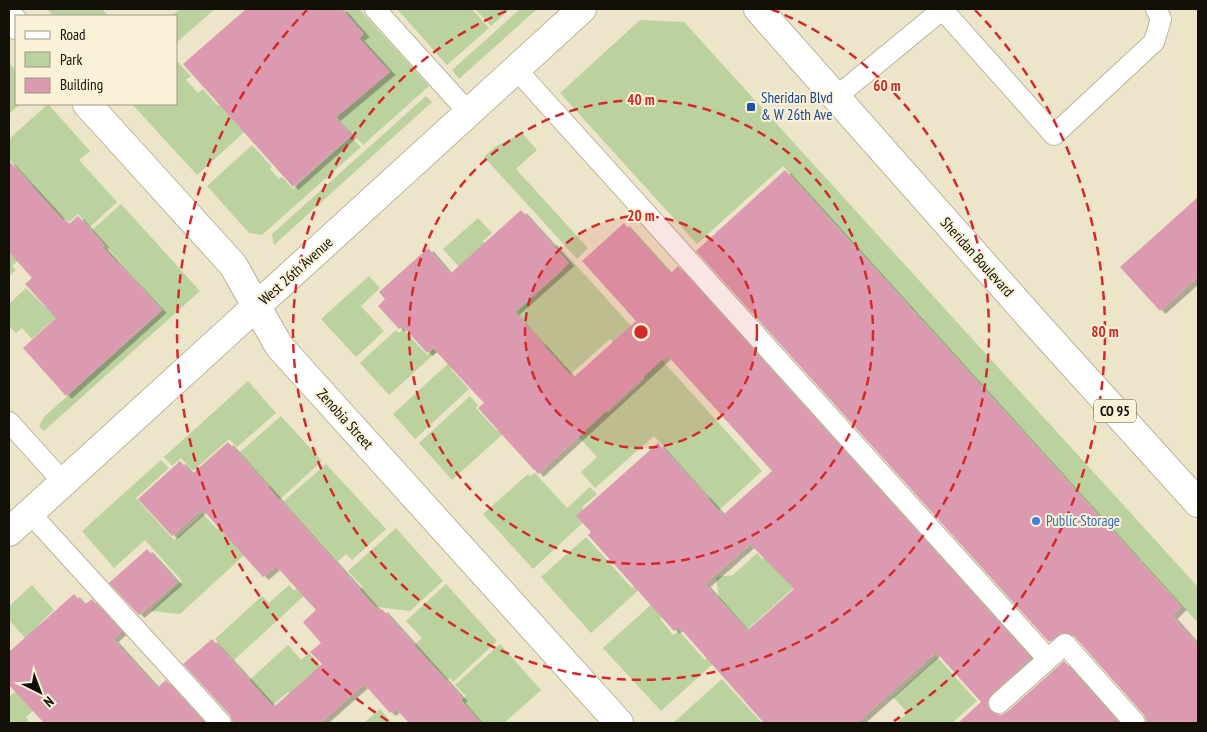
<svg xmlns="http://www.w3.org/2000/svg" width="1207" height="732" viewBox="0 0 1207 732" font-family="'PT Sans Narrow',sans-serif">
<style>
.green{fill:#bbd29f}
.building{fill:#dc9ab0;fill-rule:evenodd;filter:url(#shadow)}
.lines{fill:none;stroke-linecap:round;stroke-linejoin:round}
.lane-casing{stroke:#bcb49a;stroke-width:22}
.street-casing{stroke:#bcb49a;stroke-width:30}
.secondary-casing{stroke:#bcb49a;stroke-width:30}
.primary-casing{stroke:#bcb49a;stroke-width:30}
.lane{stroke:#fff;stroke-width:20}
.street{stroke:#fff;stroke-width:28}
.secondary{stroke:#fff;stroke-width:28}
.primary{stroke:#fff;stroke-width:28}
.ring{fill:none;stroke:#d62828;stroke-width:2.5;stroke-dasharray:9 6}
.transit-dot{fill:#1a4fb4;stroke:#faf2d6;stroke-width:2}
.shop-dot{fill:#3f7fe0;stroke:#faf2d6;stroke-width:2}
.labels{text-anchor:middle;stroke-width:4;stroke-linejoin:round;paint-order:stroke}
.shield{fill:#faf2d6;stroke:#585344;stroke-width:1}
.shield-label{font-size:14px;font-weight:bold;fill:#120f06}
.transit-label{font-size:15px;fill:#164399;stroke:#faf2d6;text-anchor:start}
.street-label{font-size:15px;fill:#120f06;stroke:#faf2d6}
.shop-label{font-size:15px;fill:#366cbe;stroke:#faf2d6;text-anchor:start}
.centre{fill:#d62828;stroke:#faf2d6;stroke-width:2.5}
.ring-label{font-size:15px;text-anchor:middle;font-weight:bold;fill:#d62828;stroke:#faf2d6;stroke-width:4;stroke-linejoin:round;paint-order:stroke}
</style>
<defs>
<filter id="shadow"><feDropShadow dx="5.5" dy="3" stdDeviation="0" flood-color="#0004"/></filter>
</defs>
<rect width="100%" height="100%" fill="#ede5c9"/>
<g class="green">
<path d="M47,9h57l-1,1 5,6h-55z"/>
<path d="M180,9h35l-39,34v-27h-4z"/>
<path d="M342,9h17l70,77 -66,59 -42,-46 -8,-65z"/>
<path d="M397,9h75l17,19 -42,37z"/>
<path d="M475,9h35l-19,17z"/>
<path d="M520,9h17l-78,70 -7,-9z"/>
<path d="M640,20l44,2 514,565v36l-415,-457 -86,78 -137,-151z"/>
<path d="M176,60l15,16 -5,4 12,13 5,-4 15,17 47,-42 -13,61 -55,50 -65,-71h44z"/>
<path d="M9,63l7,8v33h4l-11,10z"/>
<path d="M426,96l6,6 -158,143 -2,-11z"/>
<path d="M48,104l42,47 -11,9 38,42 -27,25 -12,-13 -9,8 -5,-4 -52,48 4,4 -7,6v-69l24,-22 -24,-26v-20z"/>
<path d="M522,133l15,17 -21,19 72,79 -11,11 -93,-102 11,-10z"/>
<path d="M351,137l10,10 -99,88 -13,-2 -42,-47 45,-41 20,22 -2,2 9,10 3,-2 11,12z"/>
<path d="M121,204l79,87 -156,140 -5,-5 5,-9 119,-107 -71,-80z"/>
<path d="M478,218l14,15 -9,8 5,6 -8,43 -37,-41z"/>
<path d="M557,244l205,227 -57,52 -11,-11 16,-15 -56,-61 -59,52 -14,-16 16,-15 -39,-43 28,-25 22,24 37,-34 -35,-40 -76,68 -14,-40 26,-23 -29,-32 46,-42 -15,-17z"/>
<path d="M104,246l14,16 -86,77 -10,-11 -6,5 -7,-7v-22l17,-16 19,19 56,-51 -3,-4z"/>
<path d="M369,276l11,12 -19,18 23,25 -28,26 -35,-38z"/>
<path d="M403,329l24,26 12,-11 3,3 -53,48 -29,-32 36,-33 3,3z"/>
<path d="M451,361l3,5 -3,3 18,20 -54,50 -22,-25z"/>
<path d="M248,381l28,32 -39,34 -8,-8 -36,32 -12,-13 -9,8 -8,-9z"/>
<path d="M470,396l8,9 -2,3 21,23 26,-24 4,5 -75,68 -33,-37z"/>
<path d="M281,416l41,45 -44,40 12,12 -110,101 -30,-3 32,-30 -37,-41 -31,28 -32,-37 79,-71 8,8 -33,30 38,42 29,-26 14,15 53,-43 -30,-34z"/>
<path d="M326,464l60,65 -34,31 -6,-6 -8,7 -54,-60z"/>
<path d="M535,473l32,35 23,-21 7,7 -15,13 8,9 -57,53 -50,-55 45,-40 2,2z"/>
<path d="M396,528l47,53 -33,30 -42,-5 -12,-13 7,-6 -15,-16z"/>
<path d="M797,528l33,27 -82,74 -29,-31 -3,-21 17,-2 24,-22 5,6z"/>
<path d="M586,537l46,51 44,-39 4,4 -89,80 -50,-56z"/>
<path d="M446,584l51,57 -44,41 -3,-4 -3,2 -17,-18 -17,15 -16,-17 25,-22 -16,-17z"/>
<path d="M32,585l22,25 -16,15 40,45 -52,47 2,3 1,3h-20v-26l28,-25 6,-14 -34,-38v-14z"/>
<path d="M289,585l5,6 4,-3 7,7 -71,65 -19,-21 47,-43 7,7z"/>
<path d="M653,603l11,12 -4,4 13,16 6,-4 26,29 37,-34 6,6 -87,79 -58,-63z"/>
<path d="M500,644l41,46 -37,33h-22l-20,-23 4,-4 -11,-11z"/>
<path d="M288,645l13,15 8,-7 22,24 -15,46 -28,-31 -20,17 -23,-25z"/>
<path d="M937,657l40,44 -25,22h-56l12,-10 -15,-16z"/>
<path d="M722,679l40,44h-89z"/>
<path d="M380,709l12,14h-28z"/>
</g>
<g class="building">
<path d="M246,9h96l22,25 -5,4 31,34 -55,46 16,17 -58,52 -110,-123z"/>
<path d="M9,161l55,60 2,-1 3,4 9,-8 26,29 -2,1 59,64 -95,86 -43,-48 33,-30 -31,-34 7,-6 -23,-26z"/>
<path d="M785,170l396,437 -9,9 26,29v78h-51l-1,-3 -2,-5 -70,-79 -6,-3h-6l-5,2 -8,7 -353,-391z"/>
<path d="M1198,197v80l-38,34 -40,-44z"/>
<path d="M521,210l48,53 -55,49 59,66 63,-57 -54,-60 42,-38 46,51 8,-8 353,392 -40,37 -3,5 -1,5 4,6 5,3 5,1 6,-3 57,-51 55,62h-161l23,-21 -45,-50 -79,71h-93l-85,-96 -5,4 -86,-96 3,-3 -15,-16 82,-73 65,72 49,-44 -105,-116 -129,119 -3,-4h-1l-56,-62 6,-5 -51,-55 -6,5 -24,-27 -4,3 -21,-23 7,-7 -6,-7 49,-44 22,26zM750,544l44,45 -47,42 -42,-47z"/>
<path d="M228,442l151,169 3,-2 80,89 -2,2 20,23h-71l-13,-14 -6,4 -26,-29 -44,39h-87l-1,-3 -2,-5 -47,-51 29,-25 62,68 48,-43 -12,-12 11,-9 -18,-21 13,-12 -40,-44 -13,11 -61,-68 -30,27 -34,-37 42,-38 12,13z"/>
<path d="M147,549l30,33 -38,33 -30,-32z"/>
<path d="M74,594l10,11 8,-6 30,32 -9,8 44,49 9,-8 39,43h-161l-35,-38v-33z"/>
</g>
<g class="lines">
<g class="lane-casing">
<g id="lane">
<path d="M375,9l94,104"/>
<path d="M942,9l112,126 100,-93 7,-23 -5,-10"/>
<path d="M516,69l532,590"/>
<path d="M836,97l107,-88"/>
<path d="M9,422l55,61"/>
<path d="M30,513l191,210"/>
<path d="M999,703l66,-59 70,79"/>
</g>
</g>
<g class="street-casing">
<g id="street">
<path d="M9,17l7,8"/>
<path d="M87,104l146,161 46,81 340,377"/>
</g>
</g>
<g class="secondary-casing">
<path id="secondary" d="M9,532l573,-523"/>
</g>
<g class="primary-casing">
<path id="primary" d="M758,9l274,310 166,184"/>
</g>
<use href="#lane" class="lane"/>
<use href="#street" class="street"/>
<use href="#secondary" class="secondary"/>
<use href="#primary" class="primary"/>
</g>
<circle cx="641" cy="332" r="116" fill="#d62828" fill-opacity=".12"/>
<g class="ring">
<circle cx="641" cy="332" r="116"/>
<circle cx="641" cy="332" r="232"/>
<path d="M771 9A348 348 0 1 1 511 9"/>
<path d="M388 721A464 464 0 0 1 307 10M975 10A464 464 0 0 1 894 721"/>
</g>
<rect class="transit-dot" x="746" y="102" width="10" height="10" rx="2.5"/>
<circle class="shop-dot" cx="1036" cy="521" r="5"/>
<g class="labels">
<rect class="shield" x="1094" y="399.5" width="42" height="23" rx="4"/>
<g class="shield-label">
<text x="1115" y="416">CO 95</text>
</g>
<g class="transit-label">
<text x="761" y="103">Sheridan Blvd<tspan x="761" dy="17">&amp; W 26th Ave</tspan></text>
</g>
<g class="street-label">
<text transform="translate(977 257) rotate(48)" y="5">Sheridan Boulevard</text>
<text transform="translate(296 271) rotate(-42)" y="5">West 26th Avenue</text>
<text transform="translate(345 419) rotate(48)" y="5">Zenobia Street</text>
</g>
<g class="shop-label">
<text x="1046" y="526">Public Storage</text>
</g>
</g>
<circle cx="641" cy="332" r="8" class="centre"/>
<g class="ring-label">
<text x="887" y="91">60 m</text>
<text x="641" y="105">40 m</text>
<text x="641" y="221">20 m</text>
<text x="1105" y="337">80 m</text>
</g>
<rect width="1207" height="732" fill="none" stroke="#120f06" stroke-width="20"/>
<rect x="15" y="15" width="162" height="90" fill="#faf2d6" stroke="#9d9783"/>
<rect x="25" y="31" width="25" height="8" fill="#ffffff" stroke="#9d9783"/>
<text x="60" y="40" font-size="15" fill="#120f06">Road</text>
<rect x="25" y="52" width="25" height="15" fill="#bbd29f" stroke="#9d9783"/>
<text x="60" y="65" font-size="15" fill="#120f06">Park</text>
<rect x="25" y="78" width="25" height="15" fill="#dc9ab0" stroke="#9d9783"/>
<text x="60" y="90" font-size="15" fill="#120f06">Building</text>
<g transform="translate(40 692) rotate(138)" stroke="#faf2d6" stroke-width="4" paint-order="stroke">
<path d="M0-4L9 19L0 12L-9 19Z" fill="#120f06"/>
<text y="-8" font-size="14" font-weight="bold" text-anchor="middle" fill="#120f06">N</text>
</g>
</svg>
